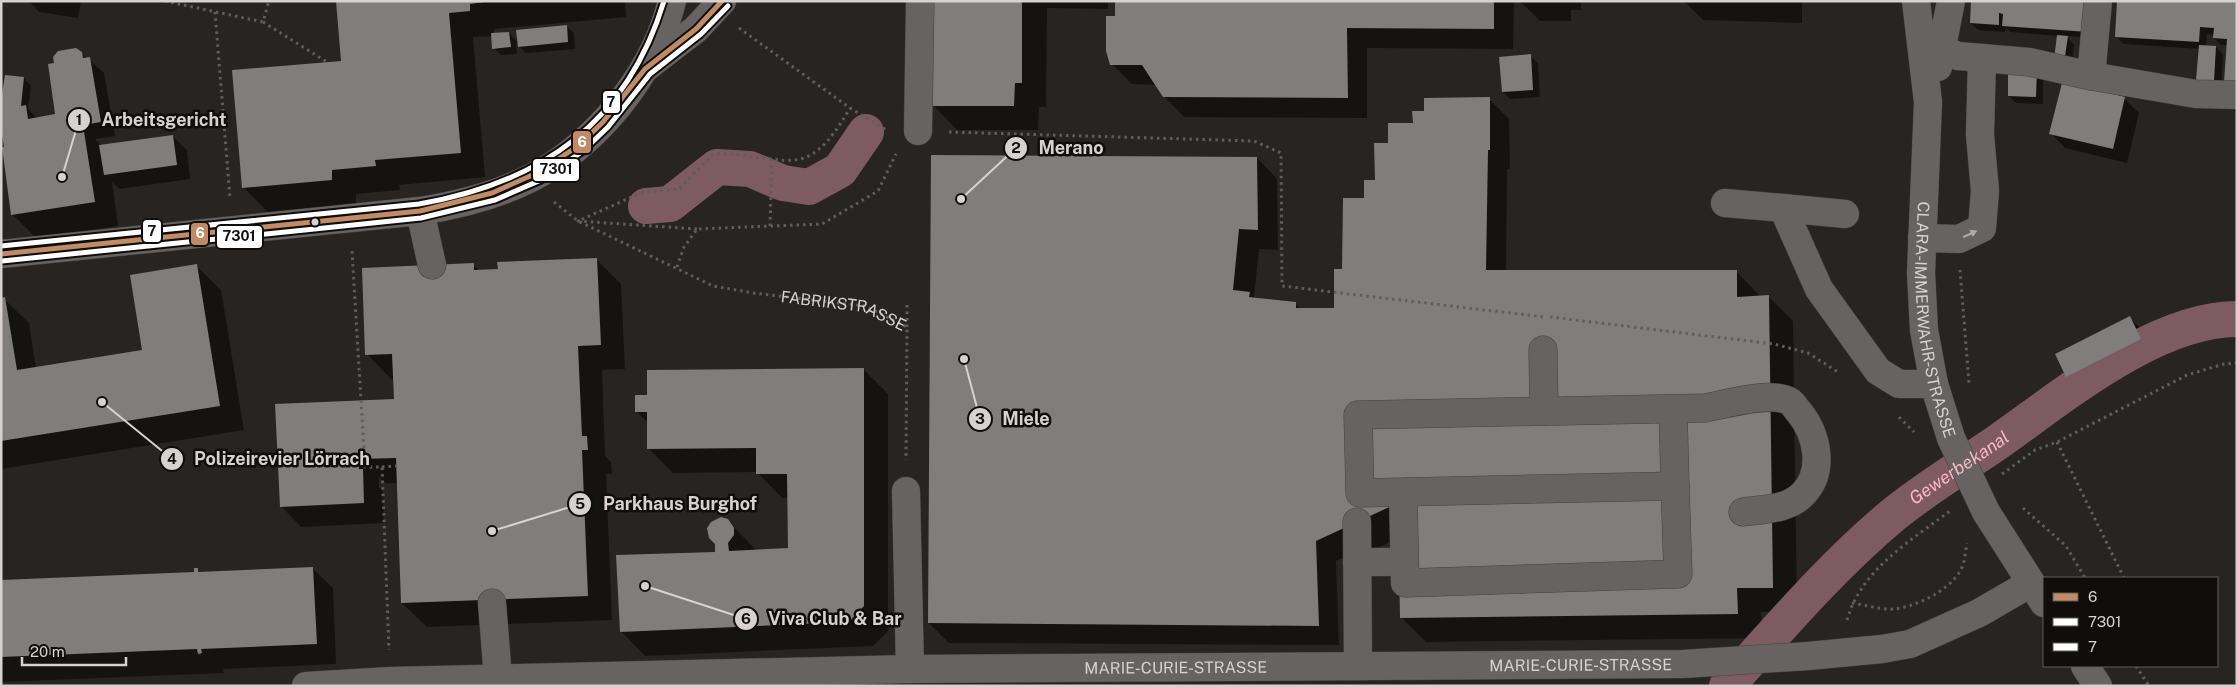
<svg xmlns="http://www.w3.org/2000/svg" width="2238" height="687" viewBox="0 0 2238 687" font-family="'Public Sans',sans-serif">
<style>
.shadow{fill:#0007;fill-rule:evenodd}
.lines{fill:none;stroke-linecap:round;stroke-linejoin:round}
.canal{stroke:#7e5a61;stroke-width:36}
.building{fill:#807d7c}
.minor-casing{stroke:#44413f;stroke-width:29}
.path{stroke:#605d5c;stroke-width:3;stroke-dasharray:2.5 4;stroke-linecap:butt}
.minor{stroke:#666362;stroke-width:28}
.minor-bridge-casing{stroke:#44413f;stroke-width:29;stroke-linecap:butt}
.minor-bridge{stroke:#666362;stroke-width:28}
.bus-1-casing{stroke:#100d0c;stroke-width:9}
.bus-2-casing{stroke:#100d0c;stroke-width:9}
.bus-3-casing{stroke:#100d0c;stroke-width:9}
.bus-1{stroke:#c18c65;stroke-width:5}
.bus-2{stroke:#fff;stroke-width:5}
.bus-3{stroke:#fff;stroke-width:5}
.oneway{fill:#afabaa}
.bus-dot{fill:#d7d2d0;stroke:#100d0c;stroke-width:2}
.labels{text-anchor:middle;stroke-width:5;stroke-linejoin:round;paint-order:stroke}
.street-label{font-size:16px;fill:#d7d2d0;stroke:#100d0c}
.water-label{font-size:18px;font-style:italic;fill:#fab5c2;stroke:#100d0c}
.leader{fill:none;stroke:#d7d2d0;stroke-width:2}
.callout-dot{fill:#d7d2d0;stroke:#100d0c;stroke-width:2}
.mark-label{font-size:15px;text-anchor:middle;font-weight:bold;fill:#111}
.callout-label{font-size:18px;text-anchor:middle;font-weight:bold;fill:#d7d2d0;stroke:#100d0c;stroke-width:5;stroke-linejoin:round;paint-order:stroke}
.line-badge{stroke:#100d0c;stroke-width:2}
.badge-label{font-size:14px;text-anchor:middle;font-weight:bold;fill:#fff}
.pale-badge-label{font-size:14px;text-anchor:middle;font-weight:bold;fill:#111}
</style>
<rect width="100%" height="100%" fill="#282422"/>
<g class="shadow">
<path d="M29,1h52l-3,17 -39,-6z"/>
<path d="M338,1h287l1,16 -132,12v5l15,-1 9,10 48,-17 8,7 1,16 -49,4 -10,-10 1,11 -16,1 -7,-7 -1,-12 -20,1 12,140 -86,8 1,5 -44,4v10l-88,8 -25,-25 100,-125z"/>
<path d="M934,1h174v8l-61,-1 -1,99h-7l-1,23h-81l-24,-25z"/>
<path d="M1116,1h398l-1,48 -146,-1v70l-183,-1 -20,-21 -8,-11 -24,-1 -20,-20z"/>
<path d="M1520,1h85l-24,1v8h-10v11h-31z"/>
<path d="M1684,1h118v22l-99,-3z"/>
<path d="M1972,1h125l-3,37 -28,-2 8,9 -3,24 -8,-2 -5,-31 -47,-4 -5,-4 -1,4 -27,-2 -7,-7z"/>
<path d="M2237,1l-9,44h-7l-7,-7 1,-3 -8,-1 -1,13h10l7,8 -2,33 -16,-1 -7,-7 2,-31 -76,-5 -8,-8z"/>
<path d="M81,53l23,20 11,63 -20,3 7,7 70,-10 15,14 3,29 -71,10 -7,-8 6,45 -81,13 -24,-24 -6,-67 17,-70 7,8 -3,23 10,10 18,-4z"/>
<path d="M1530,56l8,7 2,34 -30,2 -7,-7z"/>
<path d="M2009,68l34,8v28l-27,-1 -7,-7z"/>
<path d="M2107,87l9,9 8,2 15,15 -12,50 -62,-15 -14,-15z"/>
<path d="M1489,99l20,20 1,50h-3l-1,101 230,1 25,26h8l24,24 4,291h-36l1,26 -336,4 -25,-25 -1,-79 -28,12 -4,-4 -32,15 3,84 -390,-2 -20,-20 328,-465 20,21 1,71 -19,-1 -5,49 41,5 6,6 33,1 10,-40 21,-71 11,-18 13,-37 36,-32z"/>
<path d="M596,259l25,25 4,85 -23,1 3,86 6,6 1,12h-6l6,146 -185,7 -25,-24 -4,-120h-13l-6,-6v10l4,4 1,32 -83,4 -20,-21 114,-106 -1,-21h-3l-24,-25 106,-89 7,6z"/>
<path d="M196,266l25,24 23,140 -243,39v-170h3l25,24 7,45 108,-17z"/>
<path d="M2130,318l14,14 11,22 -73,36 -15,-14z"/>
<path d="M864,370l24,24v237l-15,15 -228,10 -24,-25 96,-78 10,-33 30,31 32,-1 -1,-52h-6l-25,-26 -84,1 -25,-25v-25l-12,-12z"/>
<path d="M312,568l21,20 3,76 -113,5 1,4 -223,9v-101zM196,597h2l3,58h-2z"/>
</g>
<g class="lines">
<g class="canal">
<path d="M646,206l24,-2 47,-37 33,2 33,14 26,4 31,-17 26,-38"/>
<path id="s1" d="M1727,686c53,-59 105,-120 166,-171 32,-26 68,-48 102,-71 66,-46 159,-125 242,-125"/>
</g>
</g>
<g class="building">
<path d="M336,1h155l-21,3v7l-21,2 12,140 -86,7 1,6 -44,4v10l-90,8 -10,-118 109,-9z"/>
<path d="M932,1h90v82h-7l-1,23h-83z"/>
<path d="M1115,1h379v28l-147,-1 1,70 -185,-1 -21,-32h-32l-4,-14v-35h9z"/>
<path d="M1971,1h119l-2,31 -86,-6 1,-12 -4,-1v12l-29,-2z"/>
<path d="M2117,1h120v82l-13,-1 3,-43 -14,-1 1,-10 -14,-1 -1,15 -84,-5z"/>
<path d="M567,25l1,17 -50,5 -2,-17z"/>
<path d="M509,32l2,15 -19,2 -1,-16z"/>
<path d="M2057,35l11,1 -4,27 -10,-3z"/>
<path d="M2199,45l17,1 -2,35 -18,-1z"/>
<path d="M76,48l6,4 1,6 7,-1 11,65 -18,3 12,77 -84,13 -9,-68h2l-3,-18v-29l4,-25 19,2 -3,29 5,-1 2,14 27,-5 -7,-50 6,-1 -1,-6 5,-6z"/>
<path d="M1531,54l2,36 -31,2 -3,-35z"/>
<path d="M2008,67h29l-1,30 -28,-1z"/>
<path d="M2064,75l42,17 19,5 -12,52 -64,-15z"/>
<path d="M1490,97v53h-2l-2,120h251v27l32,-2 4,293h-36l1,26 -338,4 -2,-115 -82,38 3,85 -391,-3 3,-468 326,2 1,73 -19,-1 -6,61 17,2 -1,5 47,5v6h38v-39h8l1,-71h21v-18h11l-1,-37h14v-20h25l-1,-12h12v-13z"/>
<path d="M173,135l4,30 -73,10 -5,-30z"/>
<path d="M597,258l4,87 -23,1 4,90h5l1,14h-6l6,146 -187,7 -5,-145 -37,1v10h4l1,34 -84,4 -5,-103 119,-5 -2,-45 -27,1 -3,-87 112,-5v7l24,-1 -1,-7z"/>
<path d="M197,264l23,142 -219,35v-143l4,-1 12,73 125,-20 -12,-75z"/>
<path d="M2130,316l11,23 -75,38 -11,-23z"/>
<path d="M864,368v238l-15,16 -229,10 -4,-77 99,-3v-8l-6,-6 -2,-10 4,-6 10,-5 7,2 6,9v7l-6,8 1,8 59,-3 -1,-74h-31v-26l-109,1v-37h-12v-17h12v-25z"/>
<path d="M313,567l4,77 -116,5 1,4 -4,1 -1,-5 -196,8v-77l193,-8v-4h4v4z"/>
</g>
<g class="lines">
<g class="minor-casing">
<g id="minor">
<path id="s3" d="M1916,1l12,101 -7,171 3,57 10,54 17,54"/>
<path d="M1943,50l15,6 71,6 62,14 105,18 41,1"/>
<path d="M648,66l48,-37 26,-28"/>
<path d="M1938,67l13,-66"/>
<path d="M2091,76l7,-75"/>
<path d="M918,131l2,-130"/>
<path d="M1725,203l58,5 36,81 59,82 21,13h35"/>
<path d="M1783,208l62,6"/>
<path d="M420,211l12,54"/>
<path d="M1922,238l37,1 23,-11 3,-37 -5,-56 2,-77"/>
<path d="M1,254l419,-43c45,-7 93,-20 132,-45 56,-37 104,-99 120,-165"/>
<path d="M1543,350l1,61"/>
<path d="M1673,409l2,77"/>
<path d="M906,491l4,178"/>
<path d="M1403,492l2,91 273,-9 -3,-88 -272,6 -43,1 -2,-78 347,-7c21,-4 65,-17 84,-7 4,2 7,8 10,11 18,22 26,58 5,81 -15,17 -41,16 -61,19"/>
<path d="M1986,512l58,91"/>
<path d="M1357,522l1,144"/>
<path d="M1357,562h31"/>
<path d="M492,603l6,75"/>
<path d="M2085,666l13,20"/>
<path id="s4" d="M306,686l84,-5 520,-12 773,-5 125,-8 74,-7 28,-5 69,-31 52,-30"/>
</g>
</g>
<g class="path">
<path d="M165,1l98,21 6,-21"/>
<path d="M215,12l15,186"/>
<path d="M263,22l64,40"/>
<path d="M739,28l111,80 38,23"/>
<path d="M949,132l305,9 27,12 1,133 262,31"/>
<path id="s2" d="M554,202l24,19 135,65 41,7 111,13 42,21 -1,133"/>
<path d="M770,226l2,-67"/>
<path d="M697,229l-119,-8 65,-29 36,-3 34,-35c74,-2 91,34 137,-46"/>
<path d="M352,251l13,216h17l7,183"/>
<path d="M677,267l7,-20 13,-18 125,-5 56,-33 18,-37"/>
<path d="M1960,270l9,113"/>
<path d="M1550,317l224,27 34,9 30,19"/>
<path d="M907,327v-25"/>
<path d="M1899,417l15,15"/>
<path d="M2057,442l67,136"/>
<path d="M382,467l14,-1"/>
<path d="M2002,474l33,-24 22,-8 130,-67 37,-11 13,-1"/>
<path d="M2023,508l43,38 19,32"/>
<path d="M1852,603c13,2 30,7 43,6 22,-3 51,-17 64,-36 6,-9 6,-20 8,-30"/>
<path d="M1847,620c14,-50 63,-79 103,-109"/>
<path d="M2136,666l13,20"/>
</g>
<use href="#minor" class="minor"/>
<g class="minor-bridge-casing">
<path id="minor-bridge" d="M1951,438l35,74"/>
</g>
<use href="#minor-bridge" class="minor-bridge"/>
<g class="bus-1-casing">
<path id="bus-1" d="M1,254l419,-43 72,-18 45,-20 41,-27 25,-24 42,-53 51,-40 26,-28"/>
</g>
<g class="bus-2-casing">
<path id="bus-2" d="M2,261l419,-43 74,-18 46,-20 42,-29 25,-24 42,-53 51,-40 27,-28"/>
</g>
<g class="bus-3-casing">
<path id="bus-3" d="M1,246l418,-42c122,-21 208,-81 245,-203"/>
</g>
<use href="#bus-1" class="bus-1"/>
<use href="#bus-2" class="bus-2"/>
<use href="#bus-3" class="bus-3"/>
</g>
<defs><path id="oneway-solid" d="M-6-.8H1V-3.2L6.5 0L1 3.2V.8H-6Z" transform="scale(1.25)"/></defs>
<use class="oneway" href="#oneway-solid" transform="translate(1970 234) rotate(-25)"/>
<circle class="bus-dot" cx="315" cy="222" r="4.5"/>
<g class="labels">
<g class="street-label">
<text dy="6" stroke="none"><textPath href="#s2" startOffset="314">FABRIKSTRASSE</textPath></text>
<text dy="6" stroke="none"><textPath href="#s3" startOffset="321">CLARA-IMMERWAHR-STRASSE</textPath></text>
<text dy="6" stroke="none"><textPath href="#s4" startOffset="1275">MARIE-CURIE-STRASSE</textPath></text>
<text dy="6" stroke="none"><textPath href="#s4" startOffset="870">MARIE-CURIE-STRASSE</textPath></text>
</g>
<g class="water-label">
<text dy="6" stroke="none"><textPath href="#s1" startOffset="320">Gewerbekanal</textPath></text>
</g>
</g>
<path class="leader" d="M62 177L79 120M961 199L1016 148M964 359L980 419M102 402L172 459M492 531L580 504M645 586L746 619"/>
<g class="callout-dot">
<circle cx="62" cy="177" r="5"/>
<circle cx="961" cy="199" r="5"/>
<circle cx="964" cy="359" r="5"/>
<circle cx="102" cy="402" r="5"/>
<circle cx="492" cy="531" r="5"/>
<circle cx="645" cy="586" r="5"/>
<circle cx="79" cy="120" r="12"/>
<circle cx="1016" cy="148" r="12"/>
<circle cx="980" cy="419" r="12"/>
<circle cx="172" cy="459" r="12"/>
<circle cx="580" cy="504" r="12"/>
<circle cx="746" cy="619" r="12"/>
</g>
<g class="mark-label">
<text x="79" y="125">1</text>
<text x="1016" y="153">2</text>
<text x="980" y="424">3</text>
<text x="172" y="464">4</text>
<text x="580" y="509">5</text>
<text x="746" y="624">6</text>
</g>
<g class="callout-label">
<text x="164" y="126">Arbeitsgericht</text>
<text x="1071" y="154">Merano</text>
<text x="1026" y="425">Miele</text>
<text x="282" y="465">Polizeirevier Lörrach</text>
<text x="680" y="510">Parkhaus Burghof</text>
<text x="835" y="625">Viva Club &amp; Bar</text>
</g>
<g class="line-badge">
<rect x="602" y="90" width="19" height="24" rx="5" fill="#fff"/>
<rect x="572" y="130" width="20" height="24" rx="5" fill="#c18c65"/>
<rect x="532" y="158" width="48" height="24" rx="5" fill="#fff"/>
<rect x="142" y="219" width="20" height="24" rx="5" fill="#fff"/>
<rect x="190" y="222" width="19" height="24" rx="5" fill="#c18c65"/>
<rect x="216" y="225" width="47" height="24" rx="5" fill="#fff"/>
</g>
<g class="badge-label">
<text x="582" y="147">6</text>
<text x="200" y="238">6</text>
</g>
<g class="pale-badge-label">
<text x="611" y="107">7</text>
<text x="556" y="174">7301</text>
<text x="152" y="236">7</text>
<text x="239" y="241">7301</text>
</g>
<rect width="2238" height="687" fill="none" stroke="#d7d2d0" stroke-width="5"/>
<rect x="2043" y="577" width="175" height="90" fill="#100d0c" stroke="#605c5a"/>
<rect x="2053" y="593" width="25" height="8" fill="#c18c65" stroke="#605c5a"/>
<text x="2088" y="602" font-size="15" fill="#d7d2d0">6</text>
<rect x="2053" y="618" width="25" height="8" fill="#ffffff" stroke="#605c5a"/>
<text x="2088" y="627" font-size="15" fill="#d7d2d0">7301</text>
<rect x="2053" y="643" width="25" height="8" fill="#ffffff" stroke="#605c5a"/>
<text x="2088" y="652" font-size="15" fill="#d7d2d0">7</text>
<path d="M22 657v8h104v-8" fill="none" stroke="#d7d2d0" stroke-width="2.5"/>
<text x="30" y="657" font-size="15" fill="#d7d2d0" stroke="#100d0c" stroke-width="4" paint-order="stroke">20 m</text>
</svg>
